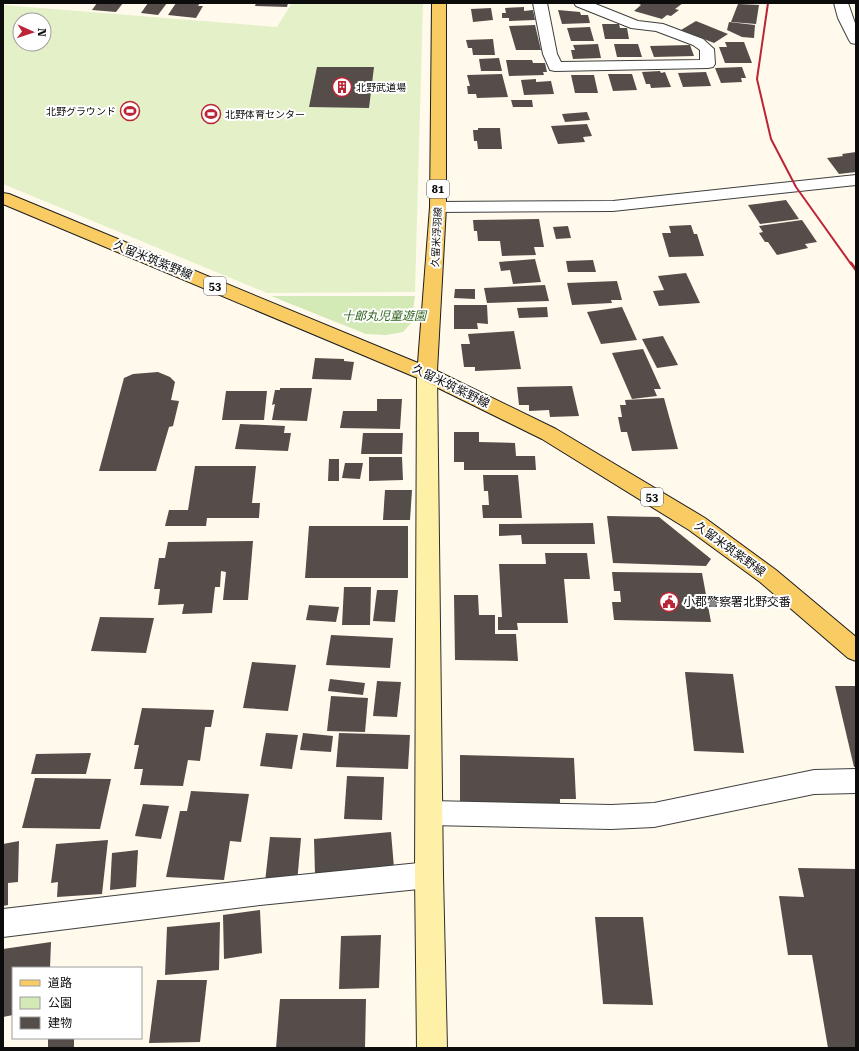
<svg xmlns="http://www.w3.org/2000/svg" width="859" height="1051" viewBox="0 0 859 1051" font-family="'Roboto Serif','Noto Sans JP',serif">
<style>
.green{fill:#d3e9b6}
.pitch{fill:#e4f0c8;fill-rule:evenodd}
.building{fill:#554d49}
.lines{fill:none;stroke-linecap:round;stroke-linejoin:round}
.street-casing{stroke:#3f3f3f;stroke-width:2}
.secondary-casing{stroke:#2e2e2e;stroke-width:2}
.primary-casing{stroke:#1d1d1d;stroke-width:2}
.street{fill:#fff;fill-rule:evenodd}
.secondary{fill:#fff0a7;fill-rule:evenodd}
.primary{fill:#f8cb63;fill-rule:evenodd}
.rail-far1{stroke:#bc2535;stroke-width:2}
.rail{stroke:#bc2535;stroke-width:3}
.labels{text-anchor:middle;stroke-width:4;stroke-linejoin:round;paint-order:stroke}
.far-poi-label{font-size:10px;fill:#0c0c0c;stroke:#fff;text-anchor:start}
.far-street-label{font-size:10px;fill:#0c0c0c;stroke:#fff}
.shield{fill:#fff;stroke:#555;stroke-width:1}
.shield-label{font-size:11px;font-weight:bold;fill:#0c0c0c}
.street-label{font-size:12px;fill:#0c0c0c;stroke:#fff}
.park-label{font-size:12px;font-style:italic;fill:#30641d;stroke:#fff}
.poi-label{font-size:12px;fill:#0c0c0c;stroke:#fff;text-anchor:start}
</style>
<rect width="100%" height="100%" fill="#fffaec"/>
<path class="green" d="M271,296h144l-4,27 -8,9 -17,3 -20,-1z"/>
<path class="pitch" d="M292,3h131l-8,289 -148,1 -264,-109v-179l274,22zM20,20h24v24h-24z"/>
<g class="building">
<path d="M97,3h26l-7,9 -24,-2z"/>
<path d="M148,3h19l-9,12 -17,-2z"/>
<path d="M176,3h24l-2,3h5l-7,12 -28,-3z"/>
<path d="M256,3h32l-1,4 -32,-1z"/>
<path d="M641,3h42l-8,6 4,1 -8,6 -4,-1 -5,4 -28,-8 7,-6 -2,-1z"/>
<path d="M738,4l21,1 -3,19 -25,-2z"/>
<path d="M524,7v4l9,-1 2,10 -26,1v-3h-7v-5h4l-1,-5z"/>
<path d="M491,8l2,12 -20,2 -2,-13z"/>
<path d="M558,10l22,2 1,3h7l2,8 -28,1z"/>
<path d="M696,21l32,13 -14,9 -33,-13z"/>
<path d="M729,22l26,3 -1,13 -12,-1 -15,-7z"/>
<path d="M602,24h17l1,4h7l2,11h-24z"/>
<path d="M535,25l6,25h-25l-7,-24z"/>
<path d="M590,27l4,14h-23l-4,-13z"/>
<path d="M493,39l2,16h-22l-1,-7h-4l-2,-8z"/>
<path d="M725,42h19l8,21h-27l-6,-16h8z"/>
<path d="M598,44l3,14 -28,1 -2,-9h4l-2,-5z"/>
<path d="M614,44h24l4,13h-25z"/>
<path d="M690,45l4,11 -40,1 -4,-11z"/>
<path d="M499,58l3,13h-21l-2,-12z"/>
<path d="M506,60h26l1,3h12l2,9h-4l1,3 -35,1z"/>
<path d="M317,67h57l-5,41 -60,-1z"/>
<path d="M742,67l4,11h-5l1,4 -21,1 -6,-15z"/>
<path d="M660,71l1,2 4,-1 6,15 -20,1 -1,-4h-4l-4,-12z"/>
<path d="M706,72l5,14 -28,1 -5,-14z"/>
<path d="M502,74l6,23 -31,1 -1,-4h-8l-1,-8h3l-3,-11z"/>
<path d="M608,74h24l5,16 -24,1z"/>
<path d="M571,75h23l4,18h-23z"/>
<path d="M536,79v3l15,-1 3,13 -30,1 -3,-15z"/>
<path d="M511,100h21l1,7h-20z"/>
<path d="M587,112l3,8 -25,2 -3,-8z"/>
<path d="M587,124l5,12 -9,1 2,5 -27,2 -7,-18z"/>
<path d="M478,128h22l2,21h-24l-1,-8h-3l-1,-11h5z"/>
<path d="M856,152v20l-17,2 -12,-16 16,-2 -1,-2z"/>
<path d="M786,200l13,19 -39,5 -12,-19z"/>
<path d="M539,219l5,28h-10l2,8 -34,1 -2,-15h-22l-1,-10h-3l-1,-11z"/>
<path d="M802,220l15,22 -12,2 3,4 -31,7 -9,-13h-3l-6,-9 4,-1 -4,-6z"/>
<path d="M691,225l3,9h3l7,22 -35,1 -7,-24h9l-2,-7z"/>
<path d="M568,226l3,12 -15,1 -3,-12z"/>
<path d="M535,259l6,23 -28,2 -3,-14 -9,1 -2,-9z"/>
<path d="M593,260l3,12h-28l-2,-11z"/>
<path d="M686,273l14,30 -41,3 -6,-15 11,-1 -6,-14z"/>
<path d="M617,281l5,19h-11l1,3 -40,2 -5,-22z"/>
<path d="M545,285l4,16 -62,2 -3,-15z"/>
<path d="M455,289h20v10l-21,-1z"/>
<path d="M454,305h33l1,19 -11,-1 1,6h-24z"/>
<path d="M547,307l1,10 -29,1 -2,-10z"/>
<path d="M622,307l15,33 -36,4 -14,-32z"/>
<path d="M514,331l7,38 -46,2v-4h-11l-3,-23h9l-2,-10z"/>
<path d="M663,336l15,29 -21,3 -15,-29z"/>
<path d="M643,349l18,40h-7l3,7 -25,3 -20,-46z"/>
<path d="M315,358l29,1v2l10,1 -3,18 -39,-1z"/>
<path d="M158,372l12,5 5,5 -4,18 8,1 -6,25 -4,1 -13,44h-57l25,-93 9,-4z"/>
<path d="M572,386l7,30 -29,1 -1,-7 -20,1v-6h-10l-2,-18z"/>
<path d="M280,388h32l-5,33 -35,-1 3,-16 -3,1 3,-15h5z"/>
<path d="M226,391h41l-3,29h-42z"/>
<path d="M664,398l14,51 -46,2 -5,-19h-6l-3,-15h4l-2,-12h6l-1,-5z"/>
<path d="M377,399h25l-2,30 -60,-1 3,-17h34z"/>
<path d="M240,424l45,2 -1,7h7l-3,18 -53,-2z"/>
<path d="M454,432h25v10l36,1 1,13h19l1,14h-72v-8h-10z"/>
<path d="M363,433h40l-1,21h-41z"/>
<path d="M369,457h33l1,23 -34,1z"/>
<path d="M329,459h10v22h-11z"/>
<path d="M345,463h18l-3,16 -18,-1z"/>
<path d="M195,466h61l-4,37h8l-1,15h-52l-1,8h-41l4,-16h19z"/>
<path d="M483,475h35l4,43h-39l-1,-13h7l-1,-14h-4z"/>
<path d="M385,490h27l-2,30h-27z"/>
<path d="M607,516l52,1 52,42 -5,7 -93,-3z"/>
<path d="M593,523l2,21h-73l-1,-9 -22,1v-12z"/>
<path d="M309,526h99v52h-103z"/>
<path d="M253,541l-5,59h-25l3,-28 -5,-1 -1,16h-5l-3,26 -30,1 2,-10 -26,1 2,-16h-6l5,-31h6l3,-16z"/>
<path d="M545,553h42l3,26h-26l4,44h-51l1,7h-20v-13h4l-3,-53h47z"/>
<path d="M612,572l90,1 9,49 -97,-2 -2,-18h9l-1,-11h-6z"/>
<path d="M344,587h27l-1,38h-28z"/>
<path d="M377,590h21l-3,32 -22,-1z"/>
<path d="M454,595h24l1,20h16v19h21l2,27 -63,-1z"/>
<path d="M309,605l30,2 -3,15 -30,-2z"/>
<path d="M100,617l54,1 -8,35 -55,-2z"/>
<path d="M331,635l62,3 -3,30 -64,-3z"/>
<path d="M252,662l44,3 -8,46 -45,-3z"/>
<path d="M685,672l48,2 11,79 -50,-2z"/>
<path d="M330,679l35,4 -2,12 -35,-4z"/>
<path d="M377,681l24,1 -4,35 -24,-1z"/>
<path d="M835,686h21v81h-2z"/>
<path d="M331,696l37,2 -3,34 -38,-1z"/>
<path d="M142,708l72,2 -3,17h-6l-5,34 -12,-1 -5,26 -43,-1 3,-16h-9l5,-24h-5z"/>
<path d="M266,733l32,2 -6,34 -32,-3z"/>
<path d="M303,733l30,3 -2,16 -31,-2z"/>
<path d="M339,733l71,2 -2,34 -72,-2z"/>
<path d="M91,753l-5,21h-55l5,-20z"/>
<path d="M460,755l114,3 2,41h-16v5l-100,-2z"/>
<path d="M347,776l37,1 -2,43 -38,-1z"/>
<path d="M35,778l76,1 -11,50 -78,-1z"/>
<path d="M191,791l58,3 -8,48 -11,-1 -6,39 -58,-3 14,-66h7z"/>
<path d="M143,804l26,2 -8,33 -26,-3z"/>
<path d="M391,832l3,36 -79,6 -1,-35z"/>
<path d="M270,837l31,1 -4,45 -32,-1z"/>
<path d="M108,840l-6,54 -45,3 1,-15 -7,1 5,-39z"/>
<path d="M19,841l-1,41 -10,1v22l-5,1v-62z"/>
<path d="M138,850l-2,37 -26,3 2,-37z"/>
<path d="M798,868l58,1v179h-28l-16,-93h-24l-9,-59 25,1z"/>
<path d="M260,910l2,43 -38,6 -1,-44z"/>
<path d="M595,917h48l10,88 -50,-1z"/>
<path d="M220,922l-1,48 -54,5 2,-48z"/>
<path d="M381,935l-2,53 -40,1 2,-53z"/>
<path d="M51,942l-1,26h-37v47l-10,2v-68z"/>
<path d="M157,980h50l-7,62 -51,1z"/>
<path d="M280,999h86l-1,49h-89z"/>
<rect x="48" y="1038" width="26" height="10"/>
</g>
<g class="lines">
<g class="street-casing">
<g id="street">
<path d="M533,3h14l10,51 4,8 139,-2v-10l-7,-5 -37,-14 -25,-3 -55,-22 -2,-3h19l45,18 25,3 40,15 11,10 1,15 -2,3 -5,1 -153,3 -5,-1 -7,-16z"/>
<path d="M834,3h14l8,23v18l-5,-1 -2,-3 -11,-22z"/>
<path d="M856,175v10l-243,26 -175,1 -6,-1 -2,-4 2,-4 6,-1 175,-1z"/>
<path d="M856,769v24l-42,1 -160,33 -43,2 -181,-4 -9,-3 -4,-9 4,-9 9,-3 181,4 43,-2 160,-33z"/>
<path d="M429,862l10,4 4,9 -4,9 -10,4 -169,17 -257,32v-28l257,-30z"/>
</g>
</g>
<g class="secondary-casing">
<path id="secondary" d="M427,367l7,2 3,5 6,501 4,173h-30l-2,-173 2,-501 3,-5z"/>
</g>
<g class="primary-casing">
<path id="primary" d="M432,3h14v204l-9,164 119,58 149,89 71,52 80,67v24l-8,-3 -88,-76 -71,-52 -147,-91 -122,-60 -417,-175v-11l6,1 409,169 12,-156z"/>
</g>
<use href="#street" class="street"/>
<use href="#secondary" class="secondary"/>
<use href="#primary" class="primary"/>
<path class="rail-far1" d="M768,3l-11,76 14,60 25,48 55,77"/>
<path class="rail" d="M851,263l5,7"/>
</g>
<defs>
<g id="building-ring" transform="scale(1)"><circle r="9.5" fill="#fff" stroke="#bc2535" stroke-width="1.5"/><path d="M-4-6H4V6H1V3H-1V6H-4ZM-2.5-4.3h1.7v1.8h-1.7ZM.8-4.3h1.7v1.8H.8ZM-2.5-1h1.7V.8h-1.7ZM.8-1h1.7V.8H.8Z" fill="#bc2535"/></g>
<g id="stadium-ring" transform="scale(1)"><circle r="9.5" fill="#fff" stroke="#bc2535" stroke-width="1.5"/><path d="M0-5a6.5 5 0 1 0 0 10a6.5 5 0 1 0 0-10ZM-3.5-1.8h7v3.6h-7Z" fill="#bc2535"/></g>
<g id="civic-ring" transform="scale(1)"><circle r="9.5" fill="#fff" stroke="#bc2535" stroke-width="1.5"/><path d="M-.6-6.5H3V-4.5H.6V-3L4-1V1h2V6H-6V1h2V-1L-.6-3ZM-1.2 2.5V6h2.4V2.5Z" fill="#bc2535"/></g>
</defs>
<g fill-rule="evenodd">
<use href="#building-ring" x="342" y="87"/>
<use href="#stadium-ring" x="130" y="111"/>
<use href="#stadium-ring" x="211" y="114"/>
<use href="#civic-ring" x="669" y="602"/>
</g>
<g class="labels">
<g class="far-poi-label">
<text x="356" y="91">北野武道場</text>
<text x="116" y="115" text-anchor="end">北野グラウンド</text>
<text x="225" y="118">北野体育センター</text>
</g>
<g class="far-street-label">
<text transform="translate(436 237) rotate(-87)" y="4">久留米浮羽線</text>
</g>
<g class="shield">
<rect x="427" y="180" width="22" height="18" rx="3"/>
<rect x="204" y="277" width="22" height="18" rx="3"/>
<rect x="641" y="488" width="22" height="18" rx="3"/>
</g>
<g class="shield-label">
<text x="438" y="193">81</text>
<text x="215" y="290">53</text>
<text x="652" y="501">53</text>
</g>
<g class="street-label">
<text transform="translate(153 260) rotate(22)" y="4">久留米筑紫野線</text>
<text transform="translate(451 386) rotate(26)" y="4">久留米筑紫野線</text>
<text transform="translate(730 549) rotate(36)" y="4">久留米筑紫野線</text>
</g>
<g class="park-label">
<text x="384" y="320">十郎丸児童遊園</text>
</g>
<g class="poi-label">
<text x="683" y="606">小郡警察署北野交番</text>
</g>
</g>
<rect width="859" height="1051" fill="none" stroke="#0c0c0c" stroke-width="8"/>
<rect x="12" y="967" width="130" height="72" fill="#ffffff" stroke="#9e9e9e"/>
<rect x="20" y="980" width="20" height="6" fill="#f8cb63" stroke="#9e9e9e"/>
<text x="48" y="987" font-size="12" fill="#0c0c0c">道路</text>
<rect x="20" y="997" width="20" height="12" fill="#d3e9b6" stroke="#9e9e9e"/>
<text x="48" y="1007" font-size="12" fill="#0c0c0c">公園</text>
<rect x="20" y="1017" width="20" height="12" fill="#554d49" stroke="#9e9e9e"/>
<text x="48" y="1027" font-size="12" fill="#0c0c0c">建物</text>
<g transform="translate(32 32) rotate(93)"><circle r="19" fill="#ffffff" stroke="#9e9e9e"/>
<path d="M0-3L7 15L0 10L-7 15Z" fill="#bc2535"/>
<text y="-6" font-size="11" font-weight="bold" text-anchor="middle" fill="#0c0c0c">N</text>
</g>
</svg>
